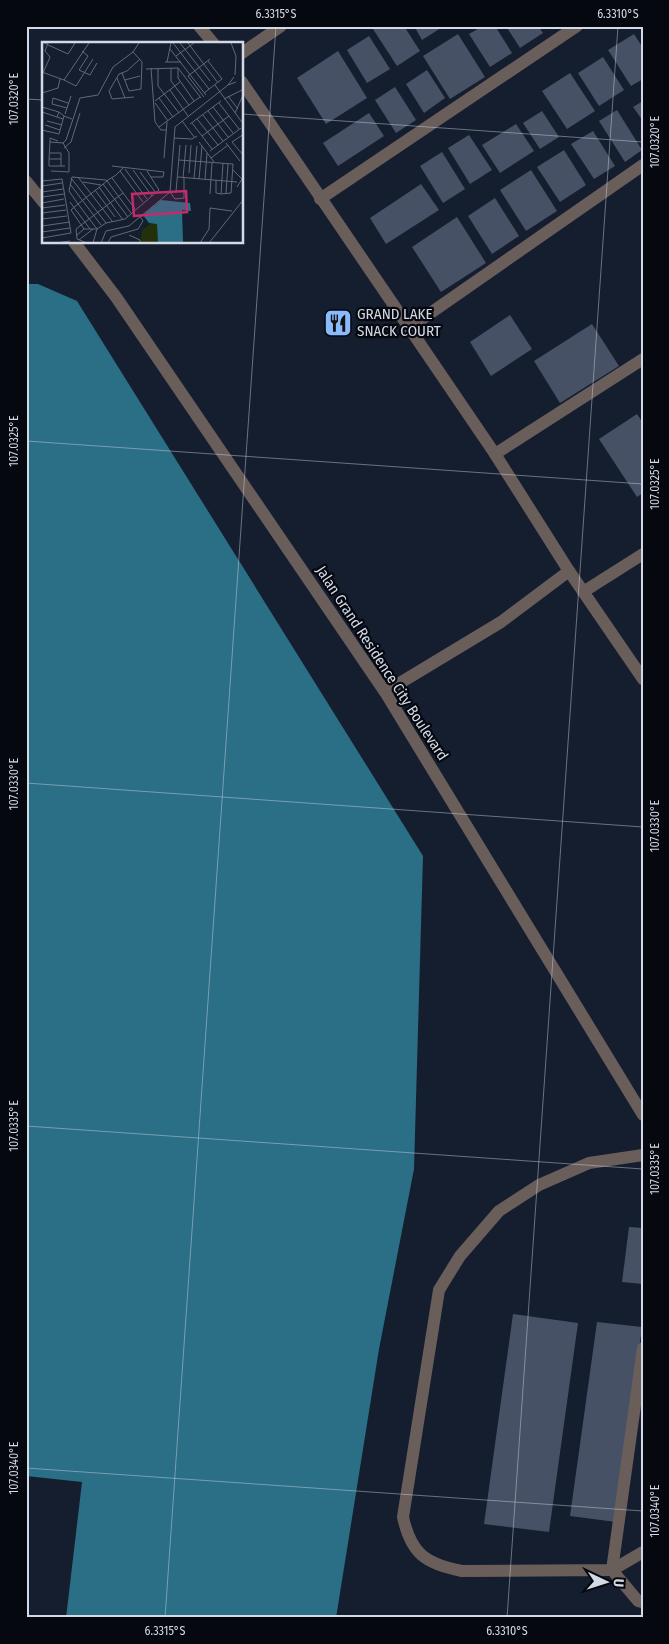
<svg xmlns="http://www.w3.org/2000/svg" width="669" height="1644" viewBox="0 0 669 1644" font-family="'Fira Sans Condensed',sans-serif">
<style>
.water{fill:#2a6f86}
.building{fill:#465165}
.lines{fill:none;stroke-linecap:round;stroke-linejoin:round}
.minor{stroke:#6a5e5b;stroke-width:12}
.ticks{fill:none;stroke:#d3dae6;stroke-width:1;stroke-opacity:0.45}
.labels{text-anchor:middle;stroke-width:4.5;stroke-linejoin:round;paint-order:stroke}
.poi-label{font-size:15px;fill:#d3dae6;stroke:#05080f;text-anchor:start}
.street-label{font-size:15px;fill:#d3dae6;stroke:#05080f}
.inset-road{fill:none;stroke:#616978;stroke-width:1}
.view{fill:#c42b69;fill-opacity:0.15;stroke:#c42b69;stroke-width:2.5}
.inset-edge{fill:none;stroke:#d3dae6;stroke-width:2.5}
.neatline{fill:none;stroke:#d3dae6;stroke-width:2}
.ticks-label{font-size:12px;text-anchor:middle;fill:#d3dae6}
</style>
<rect width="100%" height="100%" fill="#151e2f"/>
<path class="water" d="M26,284h12l39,17 346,555 -9,313 -35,180 -43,269h-270l16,-136 -56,-6z"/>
<g class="building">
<path d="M371,26h33l16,25 -23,15z"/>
<path d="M414,26h30l-22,14z"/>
<path d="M483,26h12l17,27 -22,14 -21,-33z"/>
<path d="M506,26h32l5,7 -23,15z"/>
<path d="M458,34l27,43 -35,22 -27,-43z"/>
<path d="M634,34l9,14v31l-12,7 -23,-36z"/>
<path d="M369,36l21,33 -23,14 -20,-33z"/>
<path d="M338,51l29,47 -41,26 -29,-46z"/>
<path d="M603,57l21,33 -25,16 -21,-33z"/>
<path d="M427,70l18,28 -21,15 -18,-29z"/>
<path d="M570,73l25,38 -28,18 -25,-38z"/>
<path d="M395,87l21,33 -20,13 -21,-33z"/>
<path d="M643,101v20l-10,-14z"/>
<path d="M617,110l25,40 -17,12 -26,-41z"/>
<path d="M542,111l17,26 -19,12 -17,-26z"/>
<path d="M369,113l15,23 -46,30 -15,-23z"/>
<path d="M516,124l18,27 -34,22 -18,-28z"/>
<path d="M593,131l22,35 -21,13 -23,-35z"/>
<path d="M469,135l23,35 -22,14 -22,-36z"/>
<path d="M564,150l22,35 -26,17 -23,-35z"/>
<path d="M442,152l23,37 -22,14 -23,-37z"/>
<path d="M531,170l26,41 -31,20 -26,-41z"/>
<path d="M421,184l18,26 -53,34 -16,-26z"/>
<path d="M495,198l24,38 -27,18 -24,-38z"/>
<path d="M457,217l29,46 -45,29 -29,-45z"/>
<path d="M510,315l22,34 -41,27 -21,-34z"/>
<path d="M592,324l27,42 -59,37 -26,-42z"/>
<path d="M637,414l6,9v70l-6,4 -38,-58z"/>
<path d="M629,1227l14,1v56l-21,-2z"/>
<path d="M513,1314l65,9 -29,209 -65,-8z"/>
<path d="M597,1322l45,5 -26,195 -46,-6z"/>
</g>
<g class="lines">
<g class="minor">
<path d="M199,26l15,18"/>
<path d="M242,53l39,-27"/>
<path d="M242,82l253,372 74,117 74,108"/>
<path d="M26,181l18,22"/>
<path d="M320,199l257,-173"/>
<path d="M74,242l42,55 269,395 258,423"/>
<path d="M409,328l234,-163"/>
<path d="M495,454l148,-95"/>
<path d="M583,592l60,-38"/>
<path d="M385,692l116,-70 68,-51"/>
<path d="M643,1155l-54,8 -50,22 -40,26 -39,45 -21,34 -36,227c8,37 23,47 59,54l150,-1 31,-18"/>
<path d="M643,1348l-31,222 26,31 5,1"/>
</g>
</g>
<path class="ticks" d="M26,99l18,1M242,114l401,28M26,441l617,43M26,783l617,44M26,1126l617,43M26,1468l617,43M165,1618l111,-1592M507,1618l111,-1592"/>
<defs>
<g id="restaurant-square" transform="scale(1.4375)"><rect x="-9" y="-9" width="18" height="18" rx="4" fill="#88bafc" stroke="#05080f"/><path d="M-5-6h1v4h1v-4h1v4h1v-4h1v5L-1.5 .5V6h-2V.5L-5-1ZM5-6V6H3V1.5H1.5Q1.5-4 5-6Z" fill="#111"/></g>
</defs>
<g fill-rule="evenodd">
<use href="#restaurant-square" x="338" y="323"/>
</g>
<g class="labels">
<g class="poi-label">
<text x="357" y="319">GRAND LAKE<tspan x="357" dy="17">SNACK COURT</tspan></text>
</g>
<g class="street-label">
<text transform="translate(382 663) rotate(57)" y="5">Jalan Grand Residence City Boulevard</text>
</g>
</g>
<g transform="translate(42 42)">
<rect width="201" height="201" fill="#151e2f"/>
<path d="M111,180l4,2 1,19h-17l1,-13z" fill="#23300a"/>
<path d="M119,158l29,3 1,8 -9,-1 1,32 -25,1 -1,-19 -8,-1 -6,-8z" fill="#2a6f86"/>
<path class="inset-road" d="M2,1l24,11 7,-11M131,1l36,46M138,1l30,38M146,1l30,40M189,1l5,13 -1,19M128,7l36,46M40,9l6,5 -9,14 11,5 7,-12M134,14l18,-13M123,20h16M125,20l4,-19M109,26l4,54 6,8h5M116,26v18l21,27M129,26v13l18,24M136,26v10l16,23M104,27l32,-1 23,30M0,30l22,8 25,-37M1,31l7,-16 -5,-6 3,-8M80,31l7,18 12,-2 1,-27 -9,-10M192,35l-6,8 8,-3M75,36l8,20M22,38l12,6 17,-27M83,38l15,-4M173,43l29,40M128,48l18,26M0,51l16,-5 2,-9M162,51l18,-14 -14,-18M186,54l10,13M92,55l-22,2 -3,-8 10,-17 8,-3 13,-12M162,55l-16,-21 22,-17M117,56l14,19M182,57l20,-10M113,59l25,-19M113,61l13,18M177,61l20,26M0,65l17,5M171,65l20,26M25,66l-15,-4 1,-6 15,5M166,69l20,26M0,70l15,5M193,71l9,-20M23,72l6,-18M161,73l20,26M21,77l-6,-2 2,-5 5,4M155,77l21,26M5,79l15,4M140,79l13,17M150,81l20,26M148,82l31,-23M3,83l15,5M117,85l41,-30M0,88l17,4 5,-18 8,3M202,92l-12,8 12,14M160,94l27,-20M132,96l18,1 5,-3M16,99l-8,-3v4l13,1 3,-3 14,-42 18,-3 15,-28 20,-15 6,-9M8,100l-1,17h12M157,100l15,20M184,101l14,18M22,106l7,-6 9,-29M168,109l31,-23M8,111h11v13M122,116l3,-36M169,116l17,-13M7,117v7h16M137,118l54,4M70,124l52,6 -1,5h-12M81,126l-7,7 -8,5 -1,1 -5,4 -24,19 -9,-13 3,-14 34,3 1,1 24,32M83,127l22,30M91,128l19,26M191,128l9,9 -5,8M9,129l18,1v-19l-6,-10M78,129l23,31M98,130l16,21M147,131l2,-28M36,135l34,44M136,135l59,5M29,136l35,45M70,136l23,31M141,136l3,-33M142,136v20l-9,1 -5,-7 5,-65 53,-42M152,137l3,-33M157,137l3,-33M163,137l2,-26M174,138v13l5,1 2,-31M0,139l20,-2 9,54 -29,5M41,140l18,3M28,142l31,41M61,142l25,33M0,144l20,-3M57,145l24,33M53,148l20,27M0,150l21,-3M134,150l4,-47M184,151l2,-29M168,152l2,-31M179,152l10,-1 2,-29M0,155l22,-3M28,160l20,27M0,161l22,-4M0,166l23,-3M0,171l24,-3M0,177l25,-3M0,184l28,-4M42,187l-13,-19 7,-6 19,25 -4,14M0,190l28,-4M35,193l7,-6h13l9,-6 19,-4 34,-29 -12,-19M87,193l11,5v3M37,198l14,-11M13,201l15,-2M45,201l-10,-4 -1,-10 47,-36M59,201l5,-12 23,-5 41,-34M66,201l3,-6 27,-8 5,-8 -4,-6M158,201l9,-14 1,-21 22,3M167,201l35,-44"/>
<path class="view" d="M144,149l1,21 -53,4 -2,-22z"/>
<rect width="201" height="201" class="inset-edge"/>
</g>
<rect width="669" height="1644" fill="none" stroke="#05080f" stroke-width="55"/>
<g transform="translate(606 1582) rotate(94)" stroke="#05080f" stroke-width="4" paint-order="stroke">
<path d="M0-4L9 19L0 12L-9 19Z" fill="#d3dae6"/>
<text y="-8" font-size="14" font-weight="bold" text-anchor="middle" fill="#d3dae6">U</text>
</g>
<rect x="28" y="28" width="614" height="1588" class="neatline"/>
<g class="ticks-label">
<text x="276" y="18">6.3315°S</text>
<text x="618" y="18">6.3310°S</text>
<text transform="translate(14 99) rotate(-90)" y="4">107.0320°E</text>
<text transform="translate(655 142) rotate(-90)" y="4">107.0320°E</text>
<text transform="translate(14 441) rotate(-90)" y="4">107.0325°E</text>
<text transform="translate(655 484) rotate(-90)" y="4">107.0325°E</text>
<text transform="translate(14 784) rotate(-90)" y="4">107.0330°E</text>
<text transform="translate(655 826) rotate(-90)" y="4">107.0330°E</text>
<text transform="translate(14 1126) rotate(-90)" y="4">107.0335°E</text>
<text transform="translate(655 1169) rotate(-90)" y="4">107.0335°E</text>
<text transform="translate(14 1468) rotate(-90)" y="4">107.0340°E</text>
<text transform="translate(655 1511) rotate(-90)" y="4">107.0340°E</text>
<text x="165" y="1635">6.3315°S</text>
<text x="507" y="1635">6.3310°S</text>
</g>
</svg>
